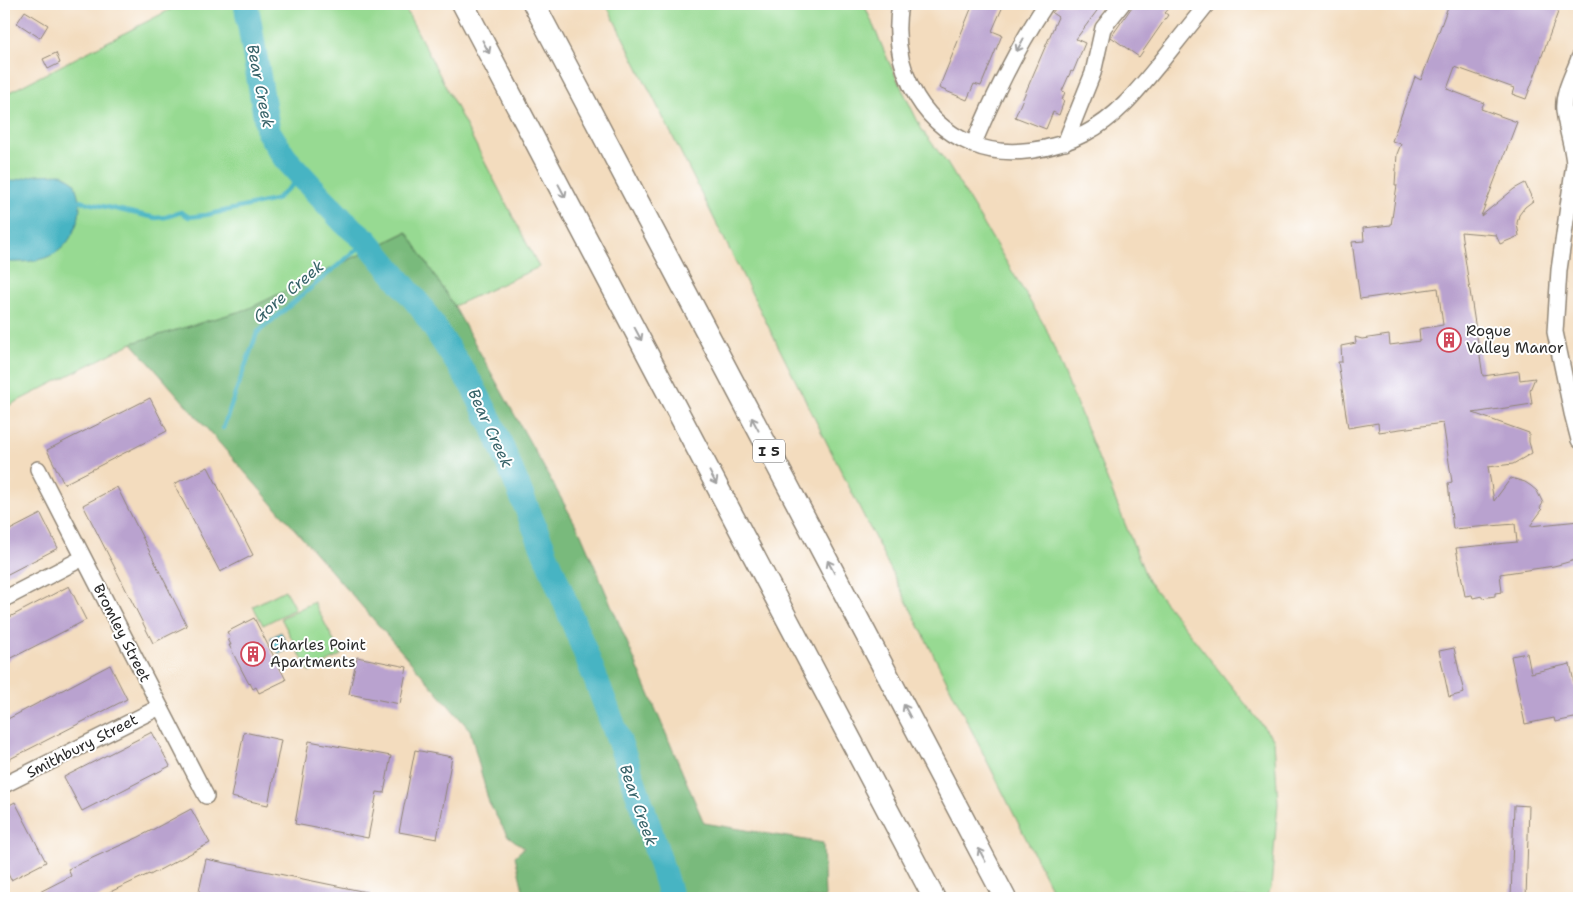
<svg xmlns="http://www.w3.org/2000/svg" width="1583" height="902" viewBox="0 0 1583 902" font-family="'Shantell Sans',sans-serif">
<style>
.green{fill:#97da92;stroke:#61825e}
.forest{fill:#79ba7c;stroke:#527254}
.water{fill:#47b4c3;stroke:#397077}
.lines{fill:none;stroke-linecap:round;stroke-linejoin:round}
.stream{stroke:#47b4c3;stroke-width:4.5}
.river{stroke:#47b4c3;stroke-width:25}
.building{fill:#b9a2cf}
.minor-casing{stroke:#8f8474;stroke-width:18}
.highway-casing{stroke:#8f8474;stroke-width:24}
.minor{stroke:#fff;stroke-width:15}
.highway{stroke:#fff;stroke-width:21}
.oneway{stroke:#a0a0a0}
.labels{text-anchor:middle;stroke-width:4;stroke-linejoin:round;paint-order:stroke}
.shield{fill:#fff;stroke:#6b6b6b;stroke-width:1}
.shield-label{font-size:14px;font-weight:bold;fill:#2b2b2b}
.poi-label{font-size:15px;fill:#2b2b2b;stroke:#fff;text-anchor:start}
.street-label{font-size:15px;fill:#2b2b2b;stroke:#fff}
.water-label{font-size:16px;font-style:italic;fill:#366268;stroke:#fff}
</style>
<rect width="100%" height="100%" fill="#fff"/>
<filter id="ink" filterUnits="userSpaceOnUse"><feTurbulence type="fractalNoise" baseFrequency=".02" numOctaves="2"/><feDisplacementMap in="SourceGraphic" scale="10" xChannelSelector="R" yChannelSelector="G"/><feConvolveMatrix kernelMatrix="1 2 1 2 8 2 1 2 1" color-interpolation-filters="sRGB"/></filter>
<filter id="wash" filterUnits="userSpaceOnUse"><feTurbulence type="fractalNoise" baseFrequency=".0096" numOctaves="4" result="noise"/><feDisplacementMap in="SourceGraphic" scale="20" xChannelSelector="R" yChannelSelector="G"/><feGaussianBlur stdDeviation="1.12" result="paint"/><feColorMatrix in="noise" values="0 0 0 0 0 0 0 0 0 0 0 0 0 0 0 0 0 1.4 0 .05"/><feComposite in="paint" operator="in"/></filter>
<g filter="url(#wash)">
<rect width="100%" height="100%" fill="#f3dcbe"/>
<g class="green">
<path d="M181,4h222l136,263 -85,39 -48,-74 -158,77 -116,34 -128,65v-313z"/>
<path d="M606,4h258l24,56 34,70 25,33 99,165 102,253 126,159 4,63 -7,85 -6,10h-209z"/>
<path d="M285,590l10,19 -32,16 -10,-19z"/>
<path d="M314,602l27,53 -32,17 -28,-54z"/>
</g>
<path class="forest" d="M407,232l47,74 127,228 123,289 119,20 2,55h-295l-7,-8 -8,-34 9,-8 -17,-13 -18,-32 -19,-73 -338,-387 116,-34z"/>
<g class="water">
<path d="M62,174l12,8c2,6 4,12 5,19 2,9 0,18 -4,27 -12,32 -40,35 -71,34v-79l32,-8z"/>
<path d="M281,632l9,17 -11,5 -9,-16z"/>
</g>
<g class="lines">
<g class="stream">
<path d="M79,201l77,17 10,-1 15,-5 8,5 17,-2 69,-15 27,-23"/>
<path d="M223,428l34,-95 110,-92"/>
</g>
<path class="river" d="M246,4l22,127 17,27 59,64 23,19 54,66 52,80 19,37c64,156 132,312 179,474"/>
</g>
<g id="blocks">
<g class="building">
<path d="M973,4h31l-12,27 10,4 -21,51 -7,-2 -7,16 -28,-12z"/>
<path d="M1059,4h43l-26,35 9,4 -12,29 -2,-1 -9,20 3,1 -3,8 2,1 -5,14 -6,-3 -7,17 -31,-12 43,-100 -6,-4z"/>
<path d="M1134,4h39l-8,9 3,2 -29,42 -28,-20z"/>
<path d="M1449,4h112l-35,95 -14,-5 2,-6 -59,-21 -8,22 37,14 -3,6 36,13 -36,94 33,-27 11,-6 8,18 -8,6 -6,8 -2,8 2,13 -12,5 -7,3 -4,-9 -35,-3 22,144 36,-5 1,9 15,-2 -5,12 2,14 -59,9 56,20v9l3,11 -19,11 -25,3 6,34 17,-23 14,4 6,4 6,5 6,12 -3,5 2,2 -12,16 49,-5v38l-25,7 -54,8 2,18 -7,1v3l-13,2v-2l-9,2 -1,-3 -7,1 -9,-48 61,-6 -2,-18 -62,5 -5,-46 4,-1 -9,-59 -64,9 -1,-9 -30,5 -10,-66h4l-1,-16 15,-3 -1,-6 7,2 27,-4 1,10 30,-4 -1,-12 24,-4 -5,-37 -78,11 -8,-57 12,-1 -1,-13 28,-3 6,-40h-2l2,-31 4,-10 -9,-3 23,-64 6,3z"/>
<path d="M25,11l23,14 -8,13 -23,-15z"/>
<path d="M56,53l4,10 -12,6 -5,-10z"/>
<path d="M150,398l17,33 -103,53 -17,-34z"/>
<path d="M208,467l45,88 -33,17 -46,-88z"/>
<path d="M117,487l70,139 -34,17 -70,-138z"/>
<path d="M41,514l17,34 -54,28v-43z"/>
<path d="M69,586l17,34 -82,42v-42z"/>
<path d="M254,618l32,62 -27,13 -3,-6 -3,2 -3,-6 -1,1 -11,-21 -9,-18h2l-3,-6 2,-2 -3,-5z"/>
<path d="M1454,648l10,45 -15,4 -10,-46z"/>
<path d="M1527,653l4,20 39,-9 9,41v12l-24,5 -1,-4 -29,6 -14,-68z"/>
<path d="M357,657l50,10 -7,37 -51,-10z"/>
<path d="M110,665l17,34 -123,63v-41z"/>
<path d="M152,732l18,34 -88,45 -18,-34z"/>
<path d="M244,732l37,8 -13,65 -37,-8z"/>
<path d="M309,741l82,15 -7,37 -7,-1 -9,46 -73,-14z"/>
<path d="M415,750l37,7 -15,82 -38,-7z"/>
<path d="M15,802l31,60 -35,18 -7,-14v-58z"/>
<path d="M1514,805l15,1 -3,92h-15z"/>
<path d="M191,809l19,34 -60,32 -1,-1 -52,24h-69l43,-22 -3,-7 71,-32z"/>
<path d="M206,859l165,34 -1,5h-161l-11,-2z"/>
</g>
</g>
</g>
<g filter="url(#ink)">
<use href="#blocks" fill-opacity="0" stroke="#8f8474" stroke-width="1"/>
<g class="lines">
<g class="minor-casing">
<g id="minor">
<path d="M900,4c-10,57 16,117 72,140 35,15 82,6 114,-11 31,-16 52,-43 74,-70 16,-20 31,-39 47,-59"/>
<path d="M1579,58c-5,15 -17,35 -15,52 2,19 9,36 10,54l-15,106 -4,62 17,81 7,27"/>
<path d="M1065,143l28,-70 10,-45 19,-24"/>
<path d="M973,145c21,-50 43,-96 73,-141"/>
<path d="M38,469l168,327"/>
<path d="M4,599l79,-41"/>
<path d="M4,785l156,-78"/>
</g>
</g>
<g class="highway-casing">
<g id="highway">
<path d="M463,4l471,894"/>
<path d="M534,4l471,894"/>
</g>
</g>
<use href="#minor" class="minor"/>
<use href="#highway" class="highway"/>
</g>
<defs><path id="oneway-shaft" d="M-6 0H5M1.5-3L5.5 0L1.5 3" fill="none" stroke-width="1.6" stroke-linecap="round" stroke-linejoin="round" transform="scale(1.25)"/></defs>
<g class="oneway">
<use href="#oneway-shaft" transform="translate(1020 45) rotate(119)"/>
<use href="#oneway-shaft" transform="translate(486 47) rotate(62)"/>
<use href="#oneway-shaft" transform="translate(562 191) rotate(62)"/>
<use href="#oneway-shaft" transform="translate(638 334) rotate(62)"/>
<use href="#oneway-shaft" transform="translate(755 424) rotate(-118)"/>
<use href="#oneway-shaft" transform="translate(713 478) rotate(62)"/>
<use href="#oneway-shaft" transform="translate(831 567) rotate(-118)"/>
<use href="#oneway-shaft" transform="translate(907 711) rotate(-118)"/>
<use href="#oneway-shaft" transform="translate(982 855) rotate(-118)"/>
</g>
</g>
<defs>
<g id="building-ring" transform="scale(1.25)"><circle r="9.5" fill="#fff" stroke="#d1495b" stroke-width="1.5"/><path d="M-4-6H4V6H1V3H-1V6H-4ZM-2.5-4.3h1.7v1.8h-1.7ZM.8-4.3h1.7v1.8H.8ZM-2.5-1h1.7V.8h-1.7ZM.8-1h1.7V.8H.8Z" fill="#d1495b"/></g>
</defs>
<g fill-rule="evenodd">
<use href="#building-ring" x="1449" y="340"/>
<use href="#building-ring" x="253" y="654"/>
</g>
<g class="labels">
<rect class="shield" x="753" y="439.5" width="32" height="23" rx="4"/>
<g class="shield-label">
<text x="769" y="456">I 5</text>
</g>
<g class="poi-label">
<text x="1466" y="336">Rogue<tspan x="1466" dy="17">Valley Manor</tspan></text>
<text x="270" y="650">Charles Point<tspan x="270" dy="17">Apartments</tspan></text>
</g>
<g class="street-label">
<text transform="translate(122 633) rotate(63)" y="5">Bromley Street</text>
<text transform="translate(82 746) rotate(-27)" y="5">Smithbury Street</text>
</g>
<g class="water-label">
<text transform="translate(261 86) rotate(79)" y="6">Bear Creek</text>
<text transform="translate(288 291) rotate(-40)" y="6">Gore Creek</text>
<text transform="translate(491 428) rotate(65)" y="6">Bear Creek</text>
<text transform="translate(639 805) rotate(71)" y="6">Bear Creek</text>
</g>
</g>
<rect width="1583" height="902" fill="none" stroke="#fff" stroke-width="20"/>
</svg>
